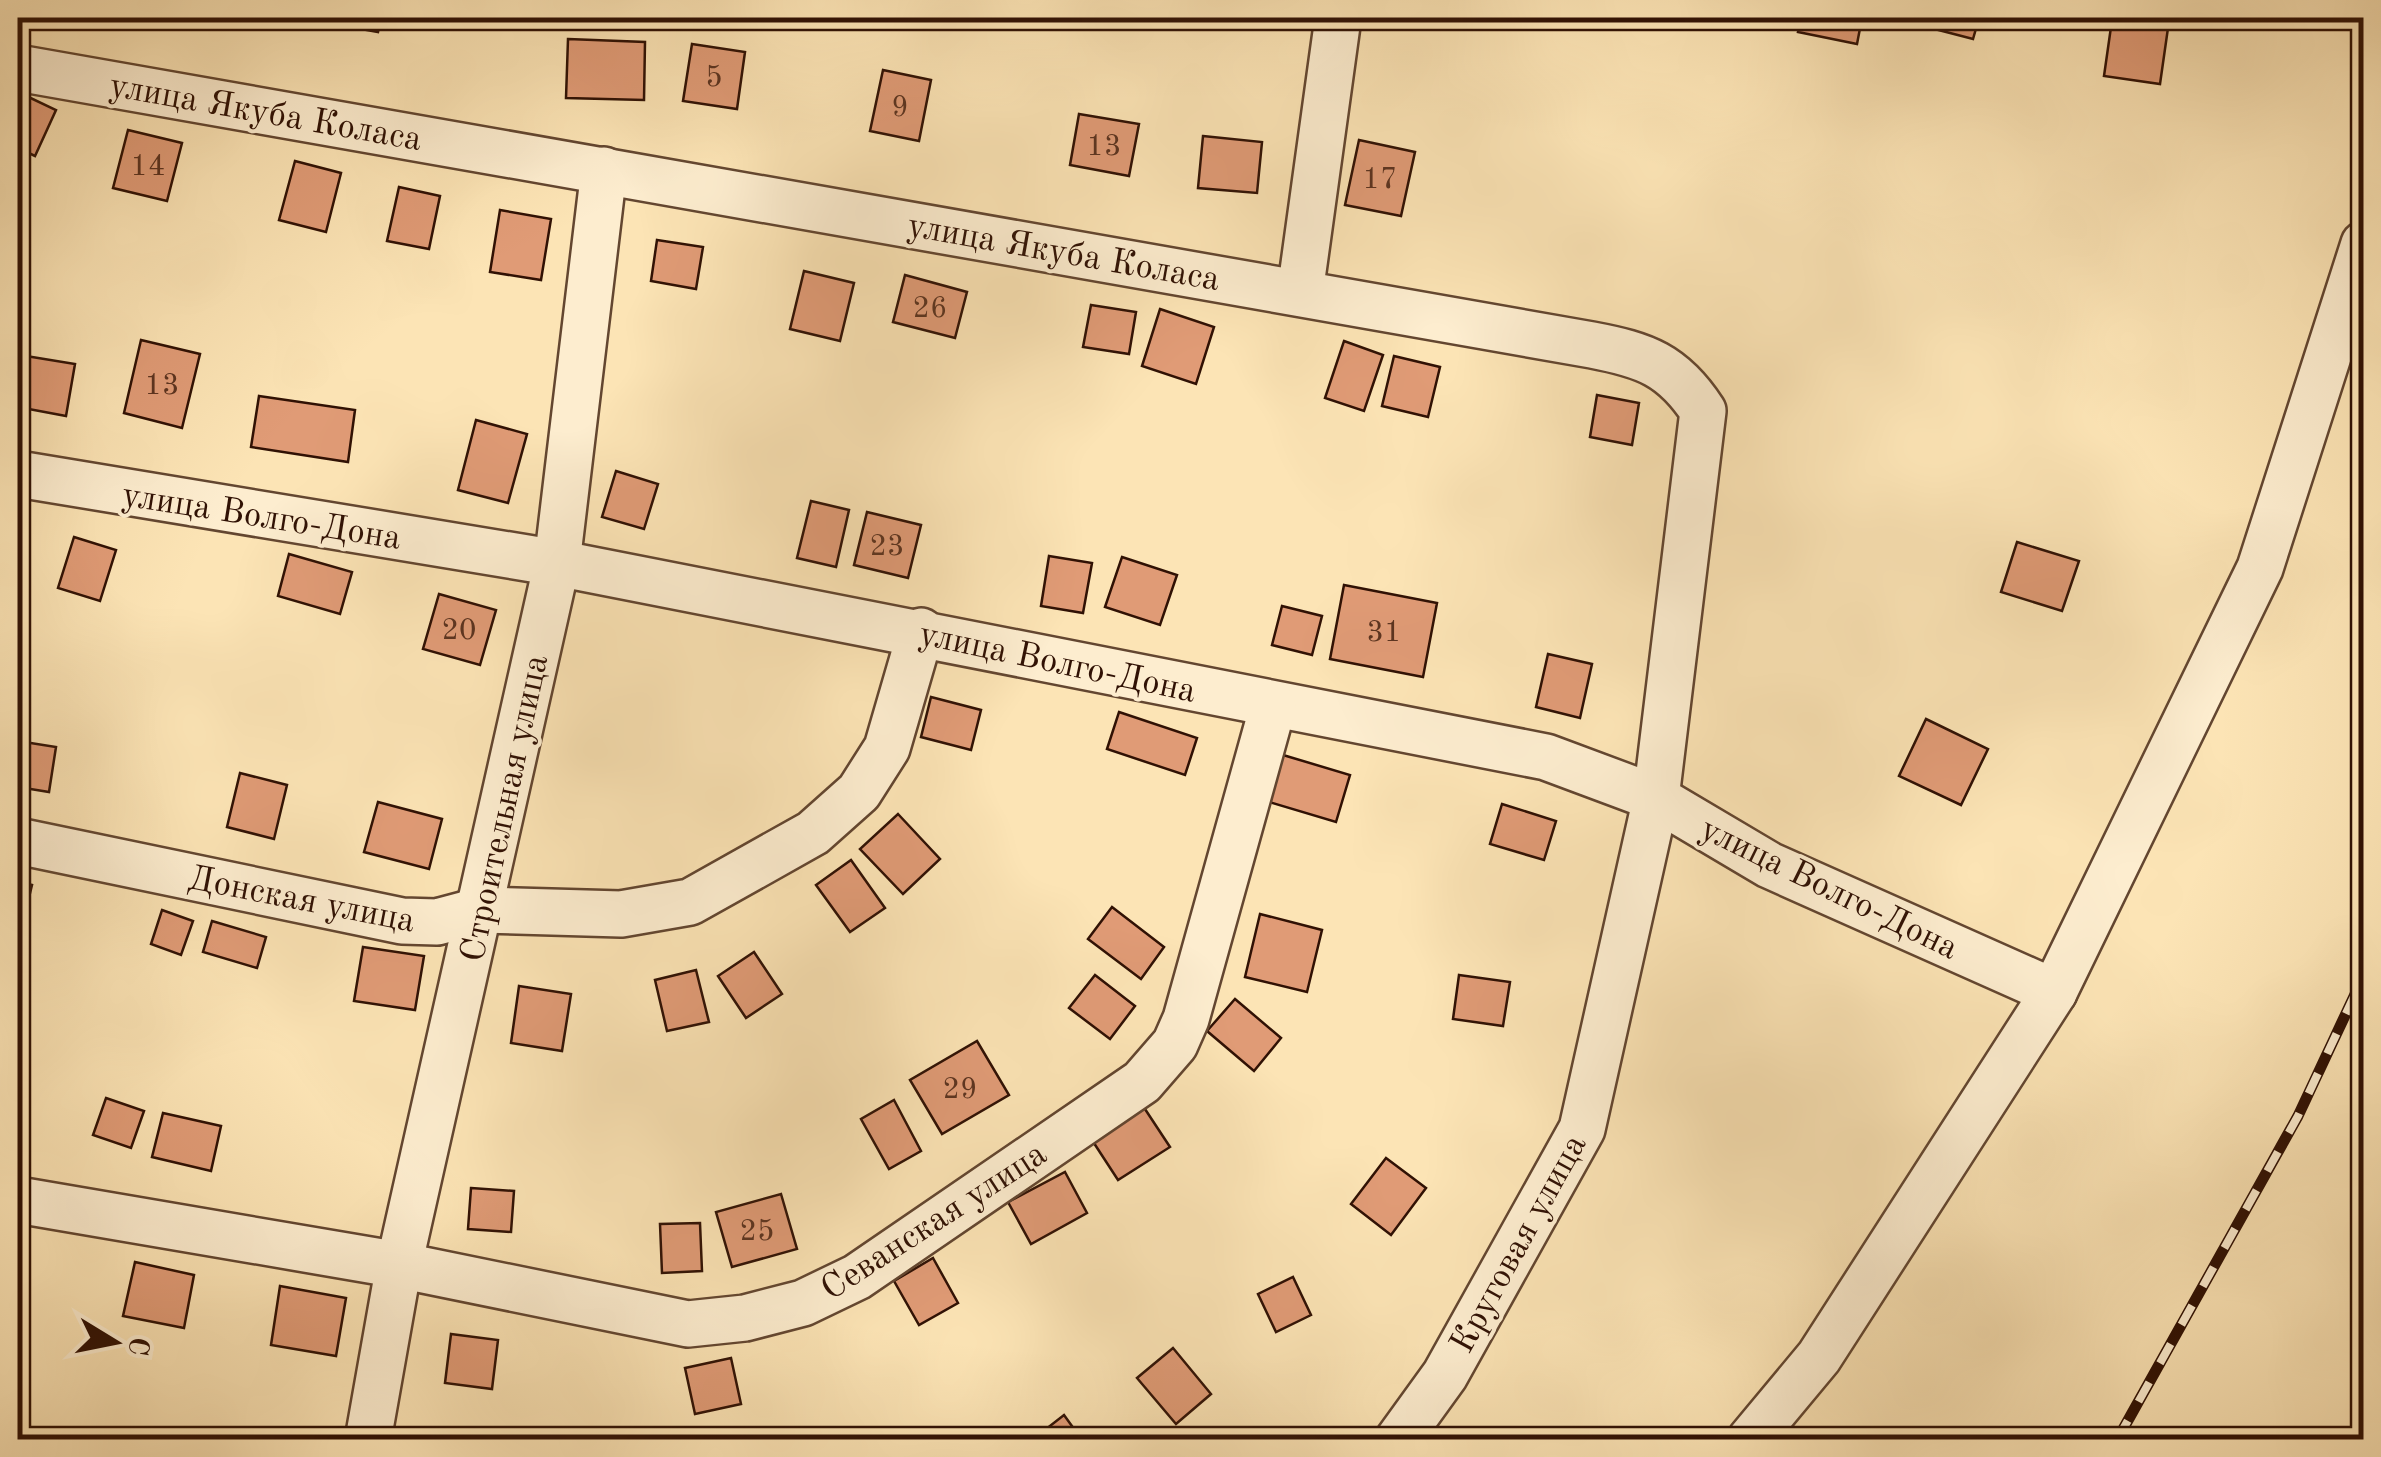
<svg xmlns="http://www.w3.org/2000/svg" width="2381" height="1457" viewBox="0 0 2381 1457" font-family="'Old Standard TT',serif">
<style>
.building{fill:#e09b76;stroke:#301104;stroke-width:2.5}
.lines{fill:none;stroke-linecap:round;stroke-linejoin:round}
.minor-casing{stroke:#634630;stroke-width:50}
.minor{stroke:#fdedcf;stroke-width:45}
.rail-casing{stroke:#301104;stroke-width:11}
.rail{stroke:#fdedcf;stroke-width:8;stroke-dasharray:22;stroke-linecap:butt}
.labels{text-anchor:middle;stroke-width:8;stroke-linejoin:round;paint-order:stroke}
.number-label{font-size:30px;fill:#5c3420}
.street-label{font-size:35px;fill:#301104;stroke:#fdedcf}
</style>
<rect width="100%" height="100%" fill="#fce4b5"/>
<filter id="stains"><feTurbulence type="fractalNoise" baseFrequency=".002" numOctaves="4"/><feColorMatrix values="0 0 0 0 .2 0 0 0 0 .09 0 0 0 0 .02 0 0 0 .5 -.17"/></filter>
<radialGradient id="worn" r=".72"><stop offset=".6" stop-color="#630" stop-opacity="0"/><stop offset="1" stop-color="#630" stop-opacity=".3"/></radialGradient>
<g class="building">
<path d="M300,18h81l-3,14z"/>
<path d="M1801,18h61l-5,26 -59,-12z"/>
<path d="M1929,18h50l-6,21 -46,-12z"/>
<path d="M2112,20l56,8 -8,56 -56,-8z"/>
<path d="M568,39l77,3 -1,58 -78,-2z"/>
<path d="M692,44l53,8 -8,57 -54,-8z"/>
<path d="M883,70l48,10 -12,61 -49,-10z"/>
<path d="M18,92l38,18 -21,46 -17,-8z"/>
<path d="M1079,114l60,10 -10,52 -59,-11z"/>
<path d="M128,130l54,13 -15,58 -54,-13z"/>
<path d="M1203,136l59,6 -5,51 -59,-5z"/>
<path d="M1359,140l56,12 -14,64 -56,-11z"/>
<path d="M295,161l46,12 -15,59 -47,-12z"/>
<path d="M399,187l41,9 -11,53 -42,-8z"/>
<path d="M500,210l51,9 -10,61 -51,-8z"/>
<path d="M657,240l46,7 -7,42 -45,-8z"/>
<path d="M804,271l50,12 -14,58 -50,-12z"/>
<path d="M905,275l62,17 -12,46 -62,-16z"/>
<path d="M1091,305l45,7 -7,42 -46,-7z"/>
<path d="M1160,309l54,18 -18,57 -54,-18z"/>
<path d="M141,340l59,14 -18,74 -58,-15z"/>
<path d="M1344,341l39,14 -19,56 -39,-13z"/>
<path d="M26,356l49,8 -9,52 -48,-9z"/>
<path d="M1394,356l46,11 -12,50 -46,-11z"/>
<path d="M1597,395l42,8 -7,42 -42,-8z"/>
<path d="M259,396l96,14 -7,52 -97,-15z"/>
<path d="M476,420l51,14 -19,69 -50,-13z"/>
<path d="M616,471l42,13 -14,45 -42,-12z"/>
<path d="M811,501l38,9 -13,57 -39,-9z"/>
<path d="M867,512l54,13 -13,53 -54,-13z"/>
<path d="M74,537l42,13 -16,51 -42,-13z"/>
<path d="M2017,542l62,19 -17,50 -61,-19z"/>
<path d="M289,554l63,18 -12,42 -62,-18z"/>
<path d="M1049,556l43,7 -9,50 -42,-7z"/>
<path d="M1122,557l55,18 -17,50 -55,-18z"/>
<path d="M1344,585l93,18 -14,74 -93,-18z"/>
<path d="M439,594l57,16 -16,55 -57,-16z"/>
<path d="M1282,606l40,10 -10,39 -40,-10z"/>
<path d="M1548,654l44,10 -12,54 -44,-11z"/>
<path d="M931,697l50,13 -10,40 -50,-13z"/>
<path d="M1119,712l78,26 -12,37 -78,-26z"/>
<path d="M1926,719l62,30 -27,56 -62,-29z"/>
<path d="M18,741l38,6 -7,45 -31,-5z"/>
<path d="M1283,755l67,20 -14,47 -67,-20z"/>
<path d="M240,773l47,12 -13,54 -47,-12z"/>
<path d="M378,802l64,17 -13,50 -65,-17z"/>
<path d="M1502,804l54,17 -12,39 -54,-16z"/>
<path d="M898,814l42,45 -37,35 -43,-45z"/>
<path d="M851,860l34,48 -35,24 -34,-47z"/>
<path d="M18,882l14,3 -12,50h-2z"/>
<path d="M1112,907l52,40 -23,32 -53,-40z"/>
<path d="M162,910l31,11 -12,34 -30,-11z"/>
<path d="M1260,914l62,16 -15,62 -62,-15z"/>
<path d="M212,921l54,16 -9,31 -54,-16z"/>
<path d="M363,947l61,9 -9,54 -61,-9z"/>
<path d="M754,952l28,42 -36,24 -28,-42z"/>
<path d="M696,970l13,52 -42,9 -12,-51z"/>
<path d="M1095,975l40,31 -25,33 -41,-31z"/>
<path d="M1459,975l51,7 -7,44 -50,-7z"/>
<path d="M519,986l52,8 -9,57 -51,-8z"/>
<path d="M1235,999l46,39 -27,33 -47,-40z"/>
<path d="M977,1041l32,54 -67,39 -32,-54z"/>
<path d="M106,1098l38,13 -13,37 -38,-13z"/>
<path d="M894,1100l27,51 -32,18 -28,-50z"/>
<path d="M1141,1103l29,44 -52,33 -28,-43z"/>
<path d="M163,1113l58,13 -10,45 -59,-14z"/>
<path d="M1386,1158l40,30 -35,47 -40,-31z"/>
<path d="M1065,1172l22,41 -56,31 -23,-42z"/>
<path d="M471,1188l43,3 -3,41 -43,-3z"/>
<path d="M781,1194l16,55 -65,18 -16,-55z"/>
<path d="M700,1223l2,48 -40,2 -2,-49z"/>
<path d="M933,1258l25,45 -39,22 -25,-44z"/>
<path d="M135,1262l59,13 -10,53 -61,-12z"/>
<path d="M1293,1277l18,38 -35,17 -18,-38z"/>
<path d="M280,1286l66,12 -10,58 -65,-11z"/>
<path d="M451,1334l47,6 -6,49 -47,-6z"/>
<path d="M1173,1348l38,46 -35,30 -39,-46z"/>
<path d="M731,1358l10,46 -46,10 -10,-46z"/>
<path d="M1064,1415l18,25h-50z"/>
</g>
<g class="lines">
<g class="minor-casing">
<g id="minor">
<path d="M18,68l1574,277c53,10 81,20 111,66l-47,387 -74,331 -137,246 -47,65"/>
<path d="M1300,293l38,-275"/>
<path d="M18,474l539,89 989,194 110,41 113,67 285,127"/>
<path d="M18,841l384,80 35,1 45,-12 139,4 69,-12 123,-69 46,-41 28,-44 34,-117"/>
<path d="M18,1200l381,65 289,59 57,-6 58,-15 54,-26 285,-195 33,-38 11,-25 87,-313"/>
<path d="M368,1440l31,-175 158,-702 47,-393"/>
<path d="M1750,1440l69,-83 235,-365 206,-424 104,-324"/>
</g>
</g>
<use href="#minor" class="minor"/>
<g class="rail-casing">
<path id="rail" d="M2117,1440l181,-324 66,-141"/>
</g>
<use href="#rail" class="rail"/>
</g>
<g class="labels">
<g class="number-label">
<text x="714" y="86">5</text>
<text x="900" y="116">9</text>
<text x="1104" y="155">13</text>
<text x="148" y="175">14</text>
<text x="1380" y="188">17</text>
<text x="930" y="317">26</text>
<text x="162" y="394">13</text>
<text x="887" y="555">23</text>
<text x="459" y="639">20</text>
<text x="1384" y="641">31</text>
<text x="960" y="1098">29</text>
<text x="757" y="1240">25</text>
</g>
<g class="street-label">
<text transform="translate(266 111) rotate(10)" y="12">улица Якуба Коласа</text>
<text transform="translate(1064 251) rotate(10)" y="12">улица Якуба Коласа</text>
<text transform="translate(262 515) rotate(9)" y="12">улица Волго-Дона</text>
<text transform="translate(1058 661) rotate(12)" y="12">улица Волго-Дона</text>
<text transform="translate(503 808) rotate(-78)" y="12">Строительная улица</text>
<text transform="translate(1830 887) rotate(26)" y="12">улица Волго-Дона</text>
<text transform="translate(302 898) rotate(11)" y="12">Донская улица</text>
<text transform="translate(933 1220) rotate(-33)" y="12">Севанская улица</text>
<text transform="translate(1517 1243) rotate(-61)" y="12">Круговая улица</text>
</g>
</g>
<rect width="2381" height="1457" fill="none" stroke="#fce4b5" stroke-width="60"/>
<rect x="20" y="20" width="2341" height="1417" fill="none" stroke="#301104" stroke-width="5"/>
<rect x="30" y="30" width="2321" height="1397" fill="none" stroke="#301104" stroke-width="2.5"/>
<g transform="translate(115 1342) rotate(100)" stroke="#fdedcf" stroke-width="8" paint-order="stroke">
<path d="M0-8L18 38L0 25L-18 38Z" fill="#301104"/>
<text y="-15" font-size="28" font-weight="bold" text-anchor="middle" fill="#301104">С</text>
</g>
<rect width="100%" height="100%" filter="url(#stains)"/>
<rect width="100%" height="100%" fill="url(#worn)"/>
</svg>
